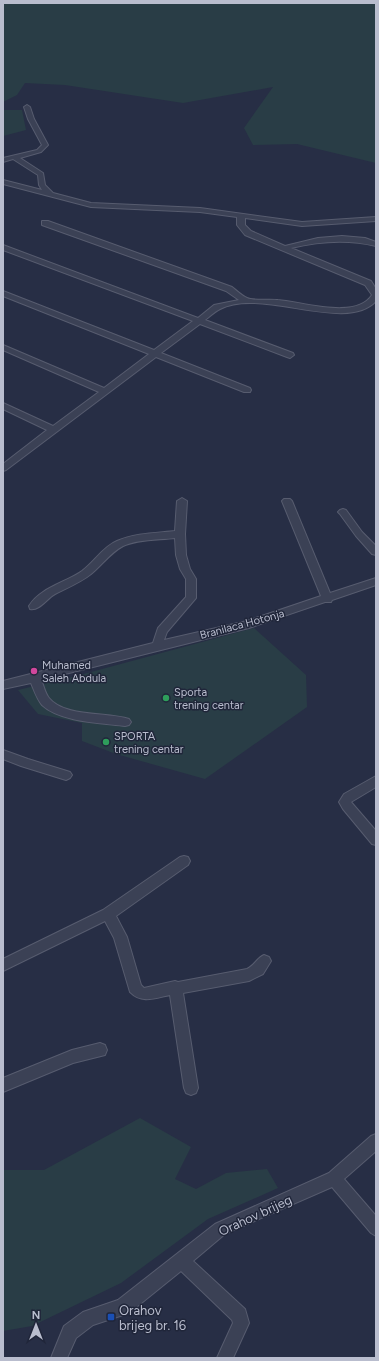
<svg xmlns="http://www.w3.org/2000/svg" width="379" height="1361" viewBox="0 0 379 1361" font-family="Figtree,sans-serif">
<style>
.green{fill:#293d46}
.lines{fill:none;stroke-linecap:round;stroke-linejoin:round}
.minor-casing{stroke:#575c6f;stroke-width:2}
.minor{fill:#3b4155;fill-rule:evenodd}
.hotel-dot{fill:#d1479c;stroke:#20263a;stroke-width:1.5}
.leisure-dot{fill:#2e9e5b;stroke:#20263a;stroke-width:1.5}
.transit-dot{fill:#1a4fb4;stroke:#20263a;stroke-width:1.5}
.labels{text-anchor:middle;stroke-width:3;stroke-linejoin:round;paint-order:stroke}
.street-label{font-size:11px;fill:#b9bdce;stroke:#20263a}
.poi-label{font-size:11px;fill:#b9bdce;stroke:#20263a;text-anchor:start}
.near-street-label{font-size:13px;fill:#b9bdce;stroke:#20263a}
.near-poi-label{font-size:13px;fill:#b9bdce;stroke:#20263a;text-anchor:start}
</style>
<rect width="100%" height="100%" fill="#272e45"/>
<g class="green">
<path d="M3,3h373v160l-79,-19 -44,1 -9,-17 29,-41 -90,16 -118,-18 -40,-2 -8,12 -14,7z"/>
<path d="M3,110h19l4,20 -23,6z"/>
<path d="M254,628l52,47 1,32 -102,72 -89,-25 -34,-13v-18l-44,-9 -20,-24 62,-15z"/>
<path d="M140,1118l51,29 -16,32 21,10 30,-16 41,-4 11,19 -70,31 -87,64 -89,43 -29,5v-161h41z"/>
</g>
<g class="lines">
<g class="minor-casing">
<g id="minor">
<path d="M27,105l3,2 4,12 14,26 -7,7 -21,6 23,15 2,12 8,8 38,10 109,5 102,14 74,-5v4l-74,5 -57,-8v7l6,6 34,15 33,-8 24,-2 23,2 11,4v4c-29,-7 -56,-5 -85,2l80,33 5,8v12c-31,33 -114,-14 -156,8 -6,3 -11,8 -15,11l88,33 1,2 -4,3 -3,-1 -87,-33 -39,29 89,35 1,2 -1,2h-6l-88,-35 -150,113 -3,1v-7l44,-34 -44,-21v-6l50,23 46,-34 -96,-42v-5l101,43 45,-34 -146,-58v-5l151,59 39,-29 -190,-71v-5l195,73 16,-13 25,-5 -13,-9 -184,-66v-4h6l184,66c5,4 10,9 15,11 6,3 23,1 31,2 25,2 78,20 94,-5l-7,-10 -120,-50 -8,-10v-8l-37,-5 -109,-5 -88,-23v-4l39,10 -3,-5 -1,-10 -25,-16 -10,3v-4l34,-8 5,-5 -14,-26 -4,-12z"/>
<path d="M182,498l5,3 -2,33 1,21 4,14 6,10v19l-29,34 -3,8 83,-19 74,-25 -39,-95 2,-2h6l2,2 38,92 46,-15v7l-44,15 -1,2h-6l-76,26 -208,52c3,6 4,13 8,18 15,19 58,14 80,21l2,3 -2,3 -4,1c-24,-3 -65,-4 -83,-21 -5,-6 -8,-15 -11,-22l-28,6v-8l150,-38 5,-15 28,-31v-18l-6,-10 -4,-14 -1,-17c-16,2 -37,1 -52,8 -13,7 -21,19 -32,28 -10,8 -24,14 -36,20 -8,4 -15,17 -25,15l-1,-3c12,-19 36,-23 53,-35 13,-10 21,-24 35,-30 18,-8 40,-8 58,-10l2,-30z"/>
<path d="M343,509l3,1 16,22 14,14v9l-4,-1 -16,-18 -16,-22 -2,-2 2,-2z"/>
<path d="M3,750l25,9 42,13 2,3 -2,3 -4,2 -45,-14 -18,-7z"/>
<path d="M376,776v11l-25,15 25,29v14l-4,-1 -29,-35 -4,-7 5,-8z"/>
<path d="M184,856l4,1 2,4 -2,4 -72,51 11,21 14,48 3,3 31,-7 3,1 69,-13c7,-3 10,-11 17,-14l5,2 2,4 -8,13 -14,7 -66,12 15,95 -2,5 -5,2 -5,-2 -2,-5 -14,-93c-15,3 -28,9 -40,-3l-16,-54 -9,-17 -102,50v-12l100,-49 77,-53z"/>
<path d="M100,1043l5,2 2,5 -2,5 -32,8 -70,29v-14l69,-28z"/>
<path d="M376,1134v17l-32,28 32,37v20l-5,-3 -39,-46 -107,47 -32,27 52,48 4,14 -16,35h-16l16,-35 -1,-3 -51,-49 -52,42 -36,12 -17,13 -9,20h-16l13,-32 19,-14 35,-12 97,-76 114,-51 42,-37z"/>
</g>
</g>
<use href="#minor" class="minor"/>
</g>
<circle class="hotel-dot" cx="34" cy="671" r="4"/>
<g class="leisure-dot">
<circle cx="166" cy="698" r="4"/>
<circle cx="106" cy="742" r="4"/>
</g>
<rect class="transit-dot" x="107" y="1313" width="8" height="8" rx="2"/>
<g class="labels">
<g class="street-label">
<text transform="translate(242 624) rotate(-15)" y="4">Branilaca Hotonja</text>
</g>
<g class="poi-label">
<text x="42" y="669">Muhamed<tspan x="42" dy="13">Saleh Abdula</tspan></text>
<text x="174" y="696">Sporta<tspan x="174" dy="13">trening centar</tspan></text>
<text x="114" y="740">SPORTA<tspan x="114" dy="13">trening centar</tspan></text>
</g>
<g class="near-street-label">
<text transform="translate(255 1215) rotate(-25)" y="5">Orahov brijeg</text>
</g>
<g class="near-poi-label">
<text x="119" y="1315">Orahov<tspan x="119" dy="15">brijeg br. 16</tspan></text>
</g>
</g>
<rect width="379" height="1361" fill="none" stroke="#b9bdce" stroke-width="8"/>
<g transform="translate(36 1325)" stroke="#20263a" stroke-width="3" paint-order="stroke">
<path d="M0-3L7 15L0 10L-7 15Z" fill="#b9bdce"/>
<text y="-6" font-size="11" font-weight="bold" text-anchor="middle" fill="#b9bdce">N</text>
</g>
</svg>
